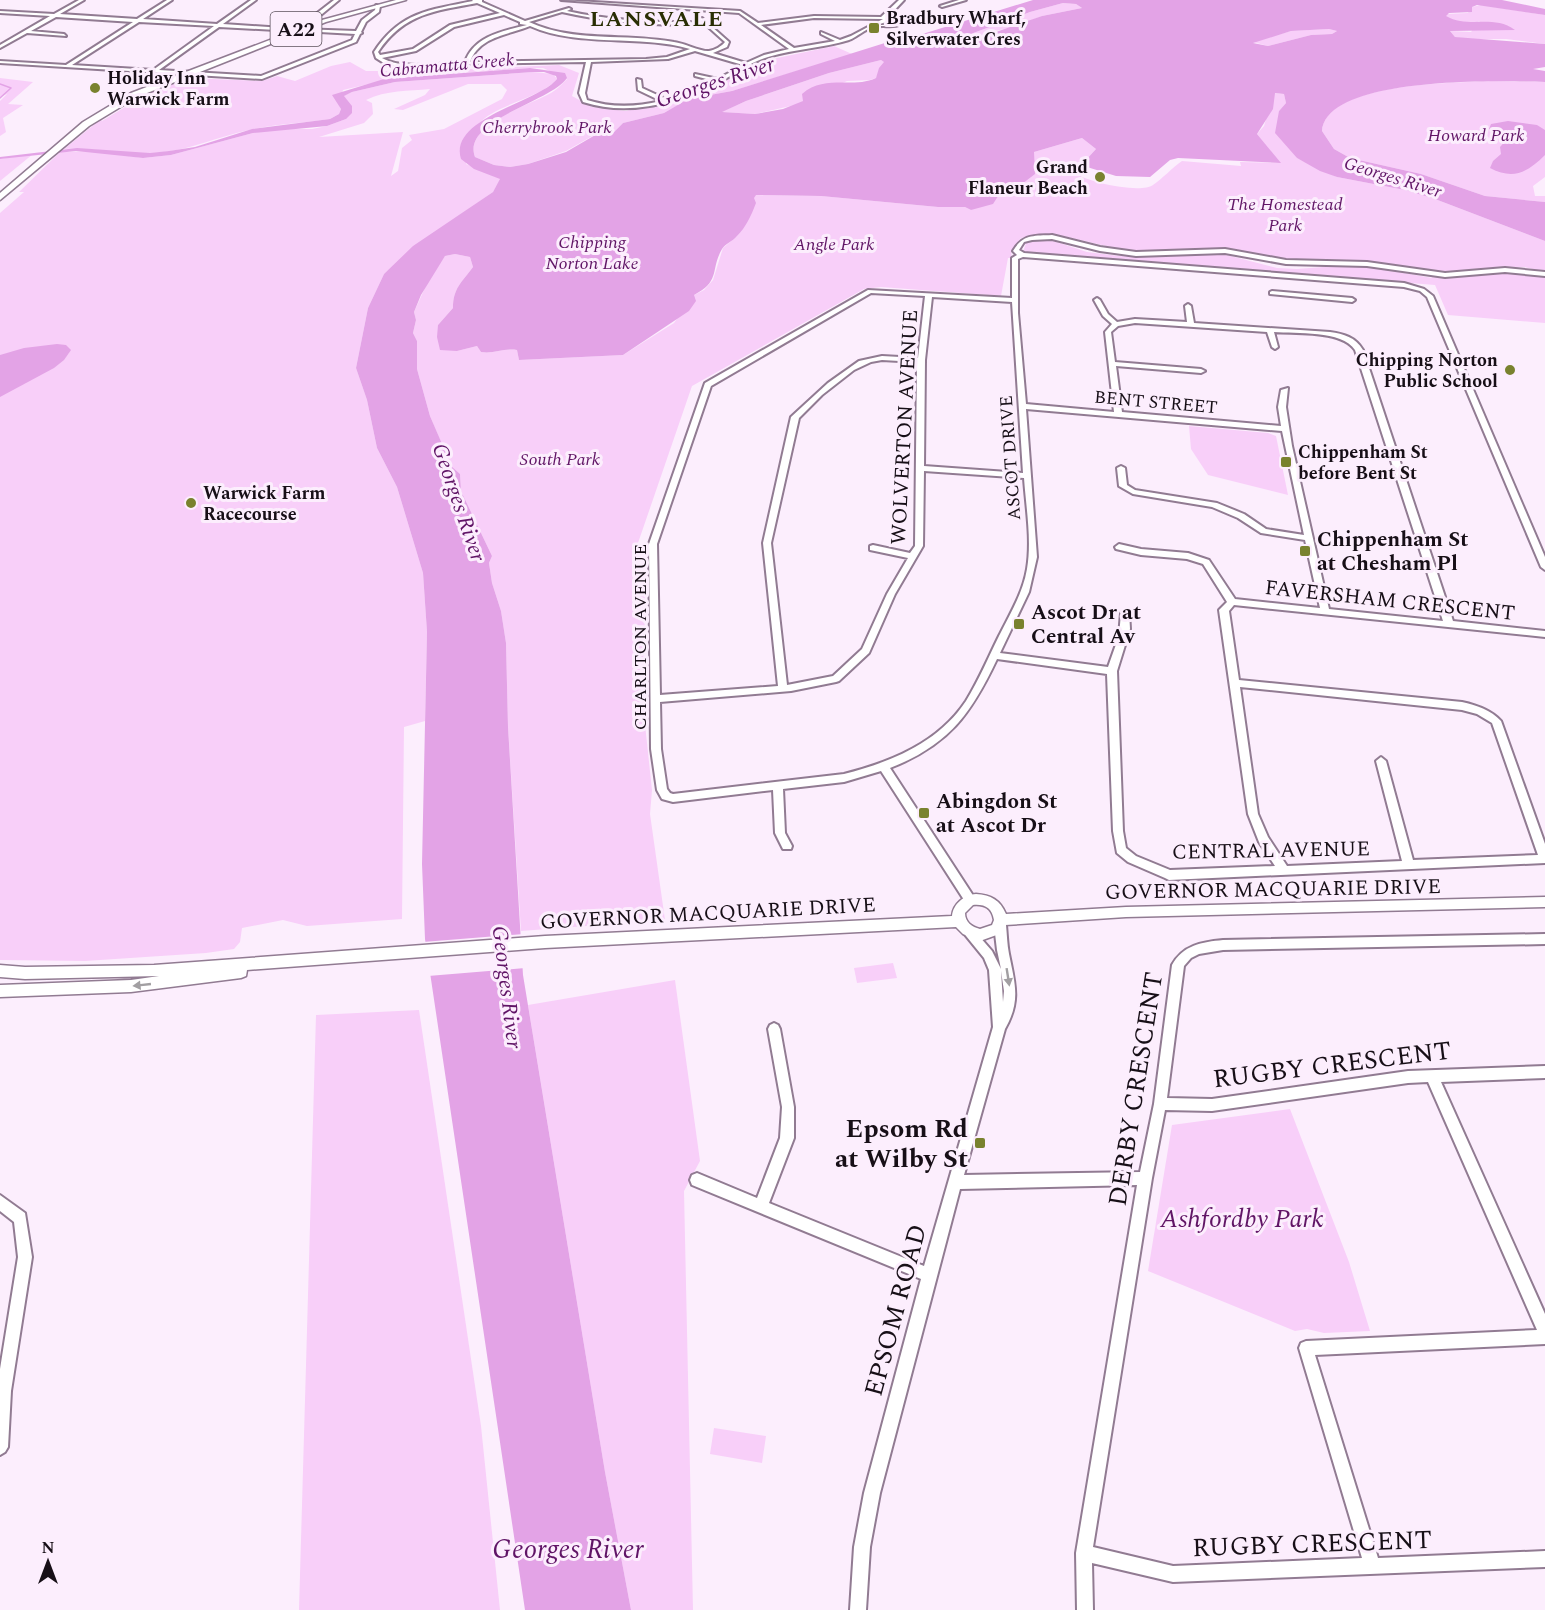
<svg xmlns="http://www.w3.org/2000/svg" width="1545" height="1610" viewBox="0 0 1545 1610" font-family="Spectral,serif">
<style>
.green{fill:#f8cff9;fill-rule:evenodd}
.water{fill:#e3a3e6;fill-rule:evenodd}
.pier{fill:#fceefd}
.lines{fill:none;stroke-linecap:round;stroke-linejoin:round}
.stream{stroke:#e3a3e6;stroke-width:1.5}
.minor-casing{stroke:#917b92;stroke-width:4}
.major-casing{stroke:#917b92;stroke-width:3}
.highway-casing{stroke:#917b92;stroke-width:3}
.minor{fill:#fff;fill-rule:evenodd}
.major{fill:#fff;fill-rule:evenodd}
.highway{fill:#fff;fill-rule:evenodd}
.oneway{fill:#a29fa2}
.poi-dot{fill:#79822e;stroke:#fceefd;stroke-width:2}
.labels{text-anchor:middle;stroke-width:6;stroke-linejoin:round;paint-order:stroke}
.far-poi-label{font-size:18px;font-weight:bold;fill:#170f17;stroke:#fceefd;text-anchor:start}
.far-water-label{font-size:18px;font-style:italic;fill:#601466;stroke:#fceefd}
.far-park-label{font-size:18px;font-style:italic;fill:#611566;stroke:#fceefd}
.far-street-label{font-size:18px;fill:#170f17;stroke:#fceefd}
.shield{fill:#fceefd;stroke:#5c525c;stroke-width:1.5}
.shield-label{font-size:20px;font-weight:bold;fill:#170f17}
.street-label{font-size:21px;fill:#170f17;stroke:#fceefd}
.poi-label{font-size:21px;font-weight:bold;fill:#170f17;stroke:#fceefd;text-anchor:start}
.far-district-label{font-size:22px;font-weight:bold;letter-spacing:1.5px;fill:#2a2e04;stroke:#fceefd}
.water-label{font-size:22px;font-style:italic;fill:#601466;stroke:#fceefd}
.near-street-label{font-size:26px;fill:#170f17;stroke:#fceefd}
.near-poi-label{font-size:26px;font-weight:bold;fill:#170f17;stroke:#fceefd;text-anchor:end}
.near-park-label{font-size:26px;font-style:italic;fill:#611566;stroke:#fceefd}
.near-water-label{font-size:27px;font-style:italic;fill:#601466;stroke:#fceefd}
</style>
<rect width="100%" height="100%" fill="#fceefd"/>
<g class="green">
<path d="M1063,3l13,1 6,4 -40,8 -28,11 -19,4 -19,15 -27,-4 81,-30z"/>
<path d="M1481,5l64,10v29l-39,-5h-42l-9,-2 -5,-6 21,1 9,-11c-11,5 -24,1 -34,-4v-3l22,-1 4,-6z"/>
<path d="M1329,29l8,2 -5,3 -21,1 -43,11 -15,-4 38,-11z"/>
<path d="M834,46l18,8 -120,37 -43,8 -25,14 -41,10 -9,9 -18,2 -30,17 -38,13 -18,3 -16,-2 -19,-8c-12,-32 55,-52 74,-63 8,-4 12,-9 18,-15l-24,-11h-13l-135,10 -52,12 -4,14 2,5 -2,5 -9,5c-26,4 -55,5 -81,11 -33,7 -63,22 -98,23 -29,1 -57,-6 -87,-4l37,-30 1,2 43,-26 43,-17 74,3 15,-5 18,5 36,-15 19,-4 16,9h58l135,-6 20,8 -7,23 20,11 34,4 72,-19 65,-31z"/>
<path d="M881,60l4,2 -9,16 -6,2 -23,1 -52,24 -40,9 -34,-2 25,-11 83,-28z"/>
<path d="M533,72l20,2 4,5c-14,18 -65,27 -78,45 -7,10 -9,28 -13,40l35,15 -8,13 -59,41 -50,41 -16,34 -12,60 11,32 10,48 20,39 26,86 4,59 -2,89 -21,6 -2,192 -95,7 -24,-6 -41,8 -2,14 -6,7 -28,4 -121,8 -85,-1v-747l24,-21h-5l41,-40 32,-1 51,7 28,-3 82,-22 26,-4h33l15,-3 19,-7 1,-19 -4,-4 9,-4 43,-10zM468,84h33l6,6 -5,9 -58,30 -35,6 3,5 -10,8 -4,23 -7,5 12,-44 -84,5 45,-14 9,-9 -1,-11 -6,-3c20,-10 43,-9 64,-11l-5,6 -31,14 9,1z"/>
<path d="M0,78l33,4 -25,22 15,1 -20,13 3,14 -6,4v-35l7,-7 -7,3z"/>
<path d="M1491,81l54,1v95l-12,9 2,10h10v6l-60,-6 -64,-22 -71,-16 -16,-9 -12,-18c4,-49 132,-48 169,-50z"/>
<path d="M1274,93l10,1 2,9 -7,8 18,47 40,19 68,13 30,9 110,42v31l-21,-5 -86,5 -74,-11h-63l-79,-12 -94,2 -70,-16 -17,-1 -20,4 -10,13 1,7h-4l-7,38 -120,-9 -17,2 -172,97 -54,157 -1,37h8l-1,135 8,75 -2,24 15,106 -144,11 -13,-204 -2,-84 -5,-32 -9,-28 -3,-20 3,-7 -31,-65 -1,-17 -8,-6 -22,-52 -13,-47v-28l-4,-8 3,-13 -2,-8 15,-33 16,-23 10,-2 15,3 3,10c-11,15 -20,21 -20,41l-15,17 19,26 20,-5 4,6c13,2 23,-4 36,-2l2,10 104,-5 51,-32 20,-28 10,-5 9,-10 10,-32 14,-12 18,-41 66,1 117,11h27l6,3 31,-20 16,-3 16,-35 48,-14 14,11 -11,12 2,6 -9,-1 -3,7c12,9 65,21 78,12 9,-6 19,-17 29,-24l59,5 -1,-4 40,1 -23,-29 7,-8z"/>
<path d="M33,154l-33,27v-22z"/>
<path d="M1038,239l16,2 33,11 33,4 103,-2 54,14 20,1 39,-3 35,1 61,11 -1,-3 74,-4 40,5v47l-97,-8 -13,-30 -412,-33 3,-9z"/>
<path d="M1189,426l79,7 8,3 12,59 -80,-20 -17,-26z"/>
<path d="M893,963l4,15 -40,5 -3,-15z"/>
<path d="M675,980l25,181 -16,30 9,419h-62l-26,-138 -77,-467z"/>
<path d="M419,1010l62,416 19,184h-201l17,-595z"/>
<path d="M1290,1109l59,153 21,69 -46,2 -17,-4 -12,2 -147,-60 24,-146z"/>
<path d="M714,1428l52,8 -4,27 -52,-9z"/>
</g>
<g class="water">
<path d="M1033,0h469l43,9v6l-68,-10 -5,2v5l-23,1 -3,3c23,13 47,-2 69,14l-65,1 5,6 90,7v23l-12,2 12,2v11c-42,-1 -218,-7 -223,49l12,18 16,9 71,16 64,22 60,6v39l-110,-42 -30,-9 -68,-13 -17,-6 -23,-13 -22,-25 4,-22 7,-8 -2,-9 -9,-1 -2,16 -16,25 24,29 -103,-5 -8,2 -20,17 -34,-1 -29,-9 -2,-6 11,-12 -14,-11 -48,14 1,22 -17,13 -16,3 -9,14 -22,6 -6,-3h-27l-117,-11 -65,-1 -2,3 2,5c-5,13 -10,24 -19,33 -4,5 -12,8 -15,13 -12,21 -1,32 -28,46l2,6 -7,10 -66,44 -104,5 -2,-10c-13,-2 -23,4 -36,2l-4,-6 -20,5 -17,-1 -3,-13 1,-12 15,-17c0,-20 9,-26 20,-41l-3,-10 -15,-3 -10,2 -24,39 -7,17 2,8 -3,13 4,8v28l13,47 22,51 8,7 1,17 31,65 -3,7 3,20 9,28 5,32 2,84 15,248 82,497 26,138h-106l-100,-671 -3,-75 5,-232 -4,-59 -26,-86 -20,-39 -10,-48 -11,-32 12,-60 16,-34 29,-28 80,-54 7,-13 -26,-10 -13,-10c-13,-41 78,-57 96,-80l-1,-3 -12,-4h-11l-138,10 -43,10 -8,4 8,10v7l-6,6 -19,7 -74,7 -82,22 -28,3 -67,-7 -76,8v-2l77,-9 73,5 19,-2 26,-4 57,-18 78,-10 9,-5 2,-5 -9,-14 52,-16 146,-11 35,5 2,5c-16,24 -106,42 -92,79l19,8 16,2 18,-3 38,-12 31,-18 17,-2 9,-9 41,-10 24,-14 44,-8 156,-49 2,-5 26,-1zM1063,3l13,1 6,4 -40,8 -66,23v7l-27,-4 81,-30zM1329,29l8,2 -5,3 -21,1 -43,11 -15,-3 38,-12zM881,60l3,2 -5,6 -3,10c-23,11 -51,-4 -74,16l1,7 -20,8 -28,5 -33,-2 24,-11 83,-28z"/>
<path d="M1508,121l29,4 8,5v25c-18,18 -32,25 -55,13l3,-7 8,-7 -1,-7 7,-8 -18,-10 2,-5z"/>
<path d="M57,344l9,1 5,5 -7,10 -10,8 -54,29v-42l24,-7z"/>
</g>
<path class="pier" d="M524,934l1,34 -97,8 -5,-34z"/>
<g class="lines">
<path class="stream" d="M0,84l11,4 -11,10"/>
<g class="minor-casing">
<g id="minor">
<path d="M79,0h5l-24,14 77,5 30,-19h5l-29,19 74,5 34,-24h5l-33,24 60,4v-2l29,-9 22,-17h5l-23,19 -30,9 10,1 -2,2 -75,-4 -60,43 102,6 91,-36 3,-6 -53,-3 -2,-2 56,2 6,-11 13,-10 1,-5 4,1 -1,6 -13,10 -5,10 1,1 -2,1 -4,8 -94,37 -262,-16v-2l66,4 67,-43 -77,-5 -25,14 33,3 2,2 -39,-3 -27,15v-3l50,-29 -50,-3v-2l54,3zM139,22l75,4 -61,44 -81,-5z"/>
<path d="M472,0h10v2l43,19 44,-13 2,1 -4,2c45,10 90,12 135,11l-2,-3 2,-1 27,24 -2,5 -14,6 33,10 18,-8 25,-6 -50,-36 -178,-13 179,11 18,12 56,-7 67,1 18,-17h5l-18,19 22,2c-15,9 -21,3 -35,6 -8,2 -16,10 -24,13 -26,8 -54,9 -81,17 -17,5 -32,16 -48,25 -43,21 -90,35 -137,20l-4,-9 7,-31 -115,2 -58,3 -26,-2 -11,-7 -2,-6c26,-40 55,-42 99,-51zM477,3l23,10 -50,12 -37,24 -33,6 -2,-3c26,-39 57,-41 99,-49zM562,12c48,11 95,14 143,12l20,18c-3,4 -10,8 -16,9 -8,1 -25,-8 -35,-9 -48,-9 -100,1 -145,-20zM504,15l16,7v2l7,1c-24,6 -53,11 -62,37 -24,1 -63,8 -83,-4l34,-7 38,-24zM814,18l68,1h1l-32,17 -11,4 -19,-8v2l14,7 -41,7 -33,-23zM889,21l11,1 -8,3h-15zM530,26c49,22 109,8 160,23l-23,8 -21,2 -176,3c9,-26 39,-27 60,-36zM695,51l48,14 -25,14 -23,-5v2l19,5 -48,18 -24,-11 -1,-8 -4,-1 1,11 23,11c-25,6 -49,7 -74,-1l-2,-7 6,-31 77,-3z"/>
<path d="M959,0h7l-24,7 -2,-1z"/>
<path d="M1052,235l48,12 36,5 89,-3 61,11 81,2 78,11 60,-5 40,4v4l-40,-4 -60,5 -78,-11 -81,-2 -61,-11 -89,3 -36,-5 -48,-12 -20,1 -8,2 -5,8 5,3 380,30 20,6 9,7 112,261v13l-4,-3 -114,-270 -7,-6 -16,-4 -381,-30 -5,2v54l8,91 88,8 -9,-80 7,-8 -9,-8 -9,-16 3,-2 3,2 8,14 9,8 18,-3 52,3 -2,-16 3,-2 3,2 3,17 136,9c14,2 25,5 33,18l90,271 92,10v6l-311,-32 -5,6 10,69 223,22c14,3 29,8 39,19l44,123v19l-376,17 -4,-2 -37,-16 -11,-9 -4,-22 -6,-157 -110,-15c-26,55 -48,86 -107,109l84,129 2,3 -2,3 -4,2 -4,-2 -85,-132 -37,11 -61,7 2,44 7,13 -1,3h-8l-8,-16 -2,-43 -100,12 -11,-3 -5,-9 -6,-41 -2,-205 56,-161 163,-93 144,8v-40l5,-3 -4,-4c10,-17 20,-15 39,-16zM871,293l54,3 -7,62 -36,-2 -23,5 -31,22 -37,34 -28,126 15,143 -118,9 -3,-151 54,-158zM932,297l80,5 11,171 -99,-7 1,-106zM1135,323l132,9 5,15 3,2 3,-2 -4,-15c22,2 68,-2 81,18l88,271 -114,-12 -37,-163 -6,-39 2,-19 -7,2 -3,17 3,19 -159,-14 -6,-46 85,7 4,-2 -4,-2 -86,-7 -4,-30 7,-6zM882,360l35,2 -2,184 -5,7 -37,-8 -3,1v4l38,8 -21,36 -25,55 -29,27 -46,9 -16,-142 28,-125 23,-23 32,-25 17,-8zM1026,409l256,22 22,104 -38,-6 -22,-15 -27,-11 -82,-13 -8,-5 -2,-17 -4,-2 -4,2 2,18 14,8 79,13 26,11 23,15 44,7 15,68 -85,-9 -26,-39 -21,-7 -47,-4 -22,-5 -4,3 1,2 25,6 46,4 16,5 24,38 -8,8 29,204 11,28 16,24 -105,4 -34,-14 -10,-8 -3,-17 -6,-160 13,-42 -1,-18 -3,-1 -5,3 -2,23 -11,31 -108,-14 29,-61 8,-35zM924,471l100,7c2,29 8,62 3,91 -4,24 -17,45 -28,67 -11,22 -20,44 -33,65 -28,42 -75,61 -122,73l-171,20 -3,-1 -3,-4 -6,-40 -1,-47 131,-11 45,-9 3,-1 30,-28 26,-59 28,-48zM1240,687l222,23 15,4 15,9 46,132 -125,5 -27,-99 -5,-4 -5,4 26,100 -115,5 -19,-29 -10,-23z"/>
<path d="M1272,291l80,7 3,2 -3,2 -82,-8v-2z"/>
<path d="M1000,920l4,2 2,3c1,10 1,19 3,29 6,30 12,47 -4,75l-41,146 176,-3 14,-68 18,-139c11,-20 30,-23 51,-25l322,-6v10l-322,6 -24,4 -8,4 -7,8 -17,132 45,1 196,-28 137,-5v12l-104,4 104,232v30l-230,11 63,203 167,-7v16l-372,15 -81,-19 1,47h-16l-1,-57 61,-368 -177,4 -80,304 -10,54 -4,63h-16l4,-63 10,-54 57,-214 -229,-94 -2,-5 2,-5 5,-2 60,25 23,-60 2,-31 -14,-78 2,-4 4,-2 4,2 2,4 14,78v31l-25,65 155,63 69,-239 -4,-57 -5,-12 -22,-27 2,-3 4,-2 4,2 20,23 9,18 -4,-19 -3,-25 2,-3zM1001,971l3,20 -1,11zM1428,1082l109,248 -231,11 -5,2 -2,5 63,210 -189,8 -80,-19 59,-369 13,-68 47,1 196,-28z"/>
<path d="M0,1195l25,18 7,44 -21,134 -3,56 -3,5 -5,3v-86l18,-112 -4,-35 -14,-11z"/>
</g>
</g>
<g class="major-casing">
<path id="major" d="M976,894c15,1 24,6 30,20l120,-7 419,-10v10l-419,10 -121,8 -3,8 -22,8 -17,-7 -7,-7 -411,21 -298,22 -1,6 -5,2 -110,14 -131,5v-12l131,-5 28,-4 -134,3 -25,-2v-12l25,2 129,-2 391,-29 407,-20c1,-12 12,-21 24,-22zM973,905c12,-1 19,3 21,15l-2,5 -12,4c-8,-2 -15,-7 -15,-16z"/>
</g>
<g class="highway-casing">
<path id="highway" d="M396,0h10l-80,22 -189,75 -48,29 -89,74v-7l83,-71 48,-29 191,-73z"/>
</g>
<use href="#minor" class="minor"/>
<use href="#major" class="major"/>
<use href="#highway" class="highway"/>
</g>
<defs><path id="oneway-solid" d="M-6-.8H1V-3.2L6.5 0L1 3.2V.8H-6Z" transform="scale(1.5)"/></defs>
<g class="oneway">
<use href="#oneway-solid" transform="translate(1008 977) rotate(81)"/>
<use href="#oneway-solid" transform="translate(142 985) rotate(174)"/>
</g>
<g class="poi-dot">
<rect x="868" y="22" width="12" height="12" rx="3"/>
<circle cx="95" cy="88" r="6"/>
<circle cx="1100" cy="177" r="6"/>
<circle cx="1510" cy="370" r="6"/>
<rect x="1280" y="456" width="12" height="12" rx="3"/>
<circle cx="191" cy="503" r="6"/>
<rect x="1299" y="545" width="12" height="12" rx="3"/>
<rect x="1013" y="618" width="12" height="12" rx="3"/>
<rect x="918" y="807" width="12" height="12" rx="3"/>
<rect x="974" y="1137" width="12" height="12" rx="3"/>
</g>
<g class="labels">
<g class="far-poi-label">
<text x="886" y="24">Bradbury Wharf,<tspan x="886" dy="21">Silverwater Cres</tspan></text>
<text x="107" y="84">Holiday Inn<tspan x="107" dy="21">Warwick Farm</tspan></text>
<text x="1088" y="173" text-anchor="end">Grand<tspan x="1088" dy="21">Flaneur Beach</tspan></text>
<text x="1498" y="366" text-anchor="end">Chipping Norton<tspan x="1498" dy="21">Public School</tspan></text>
<text x="1298" y="458">Chippenham St<tspan x="1298" dy="21">before Bent St</tspan></text>
<text x="203" y="499">Warwick Farm<tspan x="203" dy="21">Racecourse</tspan></text>
</g>
<g class="far-water-label">
<text transform="translate(447 65) rotate(-5)" y="6">Cabramatta Creek</text>
<text transform="translate(1393 177) rotate(17)" y="6">Georges River</text>
<text x="592" y="248">Chipping<tspan x="592" dy="21">Norton Lake</tspan></text>
</g>
<g class="far-park-label">
<text x="547" y="133">Cherrybrook Park</text>
<text x="1476" y="141">Howard Park</text>
<text x="1285" y="210">The Homestead<tspan x="1285" dy="21">Park</tspan></text>
<text x="834" y="250">Angle Park</text>
<text x="560" y="465">South Park</text>
</g>
<g class="far-street-label">
<text transform="translate(1156 402) rotate(5)" y="6">BENT STREET</text>
<text transform="translate(1010 458) rotate(-94)" y="6">ASCOT DRIVE</text>
<text transform="translate(640 637) rotate(-90)" y="6">CHARLTON AVENUE</text>
</g>
<rect class="shield" x="270.5" y="12" width="51" height="34" rx="4.5"/>
<g class="shield-label">
<text x="296" y="36">A22</text>
</g>
<g class="street-label">
<text transform="translate(904 427) rotate(-87)" y="7">WOLVERTON AVENUE</text>
<text transform="translate(1390 600) rotate(6)" y="7">FAVERSHAM CRESCENT</text>
<text transform="translate(1271 850) rotate(-1)" y="7">CENTRAL AVENUE</text>
<text transform="translate(1273 889) rotate(-1)" y="7">GOVERNOR MACQUARIE DRIVE</text>
<text transform="translate(708 913) rotate(-3)" y="7">GOVERNOR MACQUARIE DRIVE</text>
</g>
<g class="poi-label">
<text x="1317" y="546">Chippenham St<tspan x="1317" dy="24">at Chesham Pl</tspan></text>
<text x="1031" y="619">Ascot Dr at<tspan x="1031" dy="24">Central Av</tspan></text>
<text x="936" y="808">Abingdon St<tspan x="936" dy="24">at Ascot Dr</tspan></text>
</g>
<g class="far-district-label">
<text x="657" y="26">LANSVALE</text>
</g>
<g class="water-label">
<text transform="translate(715 81) rotate(-18)" y="8">Georges River</text>
<text transform="translate(460 502) rotate(71)" y="8">Georges River</text>
<text transform="translate(508 987) rotate(83)" y="8">Georges River</text>
</g>
<g class="near-street-label">
<text transform="translate(1332 1064) rotate(-7)" y="9">RUGBY CRESCENT</text>
<text transform="translate(1135 1089) rotate(-81)" y="9">DERBY CRESCENT</text>
<text transform="translate(895 1310) rotate(-75)" y="9">EPSOM ROAD</text>
<text transform="translate(1312 1543) rotate(-2)" y="9">RUGBY CRESCENT</text>
</g>
<g class="near-poi-label">
<text x="968" y="1137">Epsom Rd<tspan x="968" dy="30">at Wilby St</tspan></text>
</g>
<g class="near-park-label">
<text x="1242" y="1227">Ashfordby Park</text>
</g>
<g class="near-water-label">
<text x="568" y="1558">Georges River</text>
</g>
</g>
<g transform="translate(48 1562)" stroke="#fceefd" stroke-width="4.5" paint-order="stroke">
<path d="M0-4.5L10 22L0 15L-10 22Z" fill="#170f17"/>
<text y="-9" font-size="16" font-weight="bold" text-anchor="middle" fill="#170f17">N</text>
</g>
</svg>
